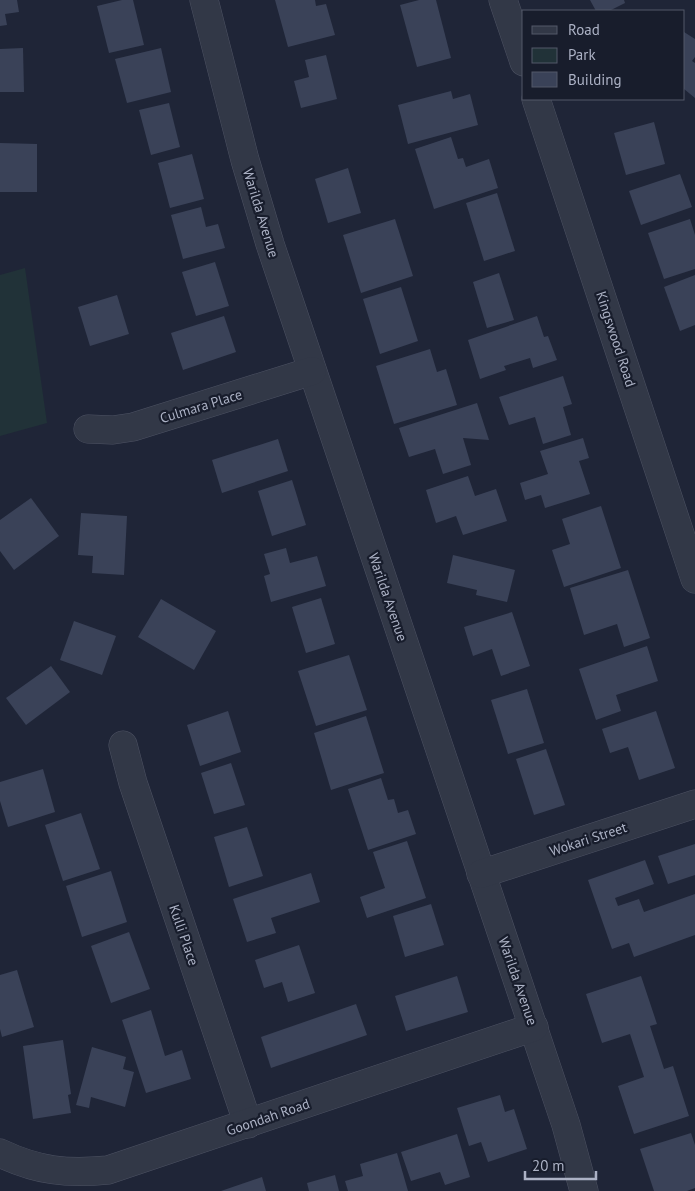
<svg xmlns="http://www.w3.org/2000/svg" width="695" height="1191" viewBox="0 0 695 1191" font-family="'PT Sans',sans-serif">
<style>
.green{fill:#213238}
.building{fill:#3a4258}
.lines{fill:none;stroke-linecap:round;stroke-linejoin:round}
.minor-casing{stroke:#4d5263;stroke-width:29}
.minor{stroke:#323847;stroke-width:28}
.labels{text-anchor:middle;stroke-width:4.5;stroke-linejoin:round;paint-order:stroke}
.street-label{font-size:14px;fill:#acb2c5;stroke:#181d2c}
</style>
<rect width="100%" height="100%" fill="#1f2537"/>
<path class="green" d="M25,268l22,155 -47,13v-161z"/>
<g class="building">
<path d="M0,0h17l2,12 -14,2 2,11 -7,1z"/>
<path d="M122,0h11l11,45 -35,8 -12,-47z"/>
<path d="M275,0h40l1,6 10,-2 9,31 -47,12z"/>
<path d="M419,0h17l15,58 -34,9 -17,-62z"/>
<path d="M590,0h34l1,3 -16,8h-13z"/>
<path d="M684,32l11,7v18l-3,4 3,2v35l-11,-9z"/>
<path d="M23,48l1,44h-24v-43z"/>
<path d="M161,48l10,44 -44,11 -12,-44z"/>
<path d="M326,55l11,44 -36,9 -7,-27 15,-4 -4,-17z"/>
<path d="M451,91l2,8 17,-5 8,31 -70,19 -10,-39z"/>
<path d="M169,103l11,44 -29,8 -12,-45z"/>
<path d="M654,122l11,42 -39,11 -12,-42z"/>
<path d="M451,137l7,22 5,-1 3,9 23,-8 9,29 -64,21 -19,-60z"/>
<path d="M0,143l37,1v48h-37z"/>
<path d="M192,154l12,45 -34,9 -12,-45z"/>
<path d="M348,168l13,45 -33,10 -13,-44z"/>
<path d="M680,174l12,33 -51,18 -12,-34z"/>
<path d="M497,193l18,58 -31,10 -18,-58z"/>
<path d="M201,207l5,20 12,-3 7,24 -42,11 -12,-44z"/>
<path d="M395,219l18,57 -52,17 -18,-58z"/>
<path d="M690,219l5,16v34l-31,10 -16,-46z"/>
<path d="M215,262l14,44 -33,10 -14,-44z"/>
<path d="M499,273l15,47 -27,8 -14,-46z"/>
<path d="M695,275v50l-15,6 -16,-44z"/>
<path d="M401,287l17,54 -38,13 -17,-55z"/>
<path d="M117,295l12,39 -39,12 -12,-39z"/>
<path d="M224,316l12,36 -53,18 -12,-37z"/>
<path d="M537,316l7,21 4,-1 9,24 -24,8 -3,-10 -26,8 2,4 -26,9 -12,-39z"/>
<path d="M430,349l7,23 9,-3 11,36 -63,19 -18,-58z"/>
<path d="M563,376l9,28 -9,3 8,28 -28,9 -8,-27 -26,8 -10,-28z"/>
<path d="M477,403l12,37 -26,-2 8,27 -28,9 -8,-25 -26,8 -10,-29z"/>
<path d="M583,438l6,20 -10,3 11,33 -45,14 -4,-13 -16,5 -5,-17 28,-9 -8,-23z"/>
<path d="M278,439l10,32 -66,22 -10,-33z"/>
<path d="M468,476l7,20 21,-7 11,32 -44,14 -7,-19 -20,7 -10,-33z"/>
<path d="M292,480l14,45 -34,11 -14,-45z"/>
<path d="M31,498l28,38 -45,34 -14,-19v-31z"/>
<path d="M601,506l20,62 -57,19 -12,-37 18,-6 -8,-25z"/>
<path d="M81,513l46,3 -3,59 -32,-2 1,-17 -15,-1z"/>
<path d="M286,548l4,15 27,-7 9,30 -55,16 -7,-26 6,-2 -6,-20z"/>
<path d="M453,555l62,15 -8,32 -31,-7 1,-5 -30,-7z"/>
<path d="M628,570l22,68 -26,9 -7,-23 -33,11 -14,-47z"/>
<path d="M321,598l14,46 -29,9 -14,-46z"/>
<path d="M161,599l55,32 -22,39 -56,-33z"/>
<path d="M512,612l18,54 -29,10 -9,-27 -19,7 -9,-29z"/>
<path d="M74,621l42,15 -14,39 -42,-15z"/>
<path d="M647,646l11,35 -42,14 5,16 -25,9 -17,-51z"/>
<path d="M349,655l18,55 -51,16 -18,-55z"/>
<path d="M51,666l19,26 -44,33 -20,-27z"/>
<path d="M527,689l17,54 -36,11 -17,-54z"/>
<path d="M228,711l13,41 -41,14 -13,-41z"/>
<path d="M656,711l19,57 -36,12 -11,-33 -18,6 -8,-24z"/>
<path d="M366,716l18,57 -53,17 -17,-57z"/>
<path d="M546,749l19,56 -31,10 -18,-56z"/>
<path d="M231,763l14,42 -31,9 -13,-41z"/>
<path d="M43,769l12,43 -47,15 -8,-26v-19z"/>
<path d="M381,778l7,22 6,-1 4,14 10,-3 8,24 -48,16 -20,-61z"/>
<path d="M81,813l19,56 -37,12 -18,-56z"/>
<path d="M247,827l16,49 -34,11 -15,-50z"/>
<path d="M407,841l19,57 -59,20 -7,-21 25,-9 -12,-36z"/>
<path d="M695,844v31l-27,9 -10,-28z"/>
<path d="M645,860l9,24 -39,14 3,8 21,-7 5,13 51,-18v41l-61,22 -5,-14 -17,6 -24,-69z"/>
<path d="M111,871l16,51 -45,15 -16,-51z"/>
<path d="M311,873l9,29 -49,16 5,15 -29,9 -14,-43z"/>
<path d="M431,904l13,41 -39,12 -12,-41z"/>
<path d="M129,932l21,57 -39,14 -20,-57z"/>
<path d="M299,945l16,48 -27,9 -6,-20 -18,6 -9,-28z"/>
<path d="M17,970l17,57 -32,10 -2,-8v-54z"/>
<path d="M457,976l11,36 -62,19 -11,-35z"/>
<path d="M641,976l16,48 -7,2 14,43 9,-3 16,50 -55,18 -16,-48 26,-9 -14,-43 -28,9 -16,-49z"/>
<path d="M356,1004l11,31 -96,33 -10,-31z"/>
<path d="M151,1010l14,46 17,-6 9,29 -45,14 -24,-73z"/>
<path d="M63,1040l8,54 -3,1 3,18 -38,6 -10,-73z"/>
<path d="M92,1047l34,10 -3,12 11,3 -9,35 -34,-10 -2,11 -13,-3z"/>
<path d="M500,1095l5,17 9,-3 13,40 -39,13 -7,-20 -12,4 -12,-38z"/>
<path d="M691,1133l4,12v43l-8,3h-33l-14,-42z"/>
<path d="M457,1134l13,43 -25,8 -5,-13 -29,9 -10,-29z"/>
<path d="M397,1153l11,38h-60l-3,-10 18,-5 -3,-12z"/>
<path d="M335,1175l4,16h-30l-2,-8z"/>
<path d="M262,1177l4,14h-45z"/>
</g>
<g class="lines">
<g class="minor-casing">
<g id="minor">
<path d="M204,0l41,160 25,84 296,881 18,66"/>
<path d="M503,0l21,62"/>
<path d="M536,99l159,480"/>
<path d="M88,429l25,1 20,-3 179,-56"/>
<path d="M123,745l10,38 115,341"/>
<path d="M481,874l214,-70"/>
<path d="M0,1153c38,18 67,21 108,17l426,-143"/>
</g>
</g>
<use href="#minor" class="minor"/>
</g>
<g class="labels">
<g class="street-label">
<text transform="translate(261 213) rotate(73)" y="5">Warilda Avenue</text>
<text transform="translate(616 339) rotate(72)" y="5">Kingswood Road</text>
<text transform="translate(201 406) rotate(-17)" y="5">Culmara Place</text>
<text transform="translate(388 597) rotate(71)" y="5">Warilda Avenue</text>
<text transform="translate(588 839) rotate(-18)" y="5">Wokari Street</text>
<text transform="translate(184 935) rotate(71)" y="5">Kulli Place</text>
<text transform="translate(518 981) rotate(71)" y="5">Warilda Avenue</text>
<text transform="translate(268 1117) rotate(-19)" y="5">Goondah Road</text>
</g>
</g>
<rect x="522" y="10" width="162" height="90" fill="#181d2c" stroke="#535969"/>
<rect x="532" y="26" width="25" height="8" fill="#323847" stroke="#535969"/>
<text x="568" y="35" font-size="15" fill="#acb2c5">Road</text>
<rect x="532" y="48" width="25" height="15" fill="#213238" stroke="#535969"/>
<text x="568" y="60" font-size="15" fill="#acb2c5">Park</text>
<rect x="532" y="72" width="25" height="15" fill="#3a4258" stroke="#535969"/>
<text x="568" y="85" font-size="15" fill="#acb2c5">Building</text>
<path d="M525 1171v8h71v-8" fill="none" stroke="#acb2c5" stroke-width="2.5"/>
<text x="532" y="1171" font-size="15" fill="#acb2c5" stroke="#181d2c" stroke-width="4" paint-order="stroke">20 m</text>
</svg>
